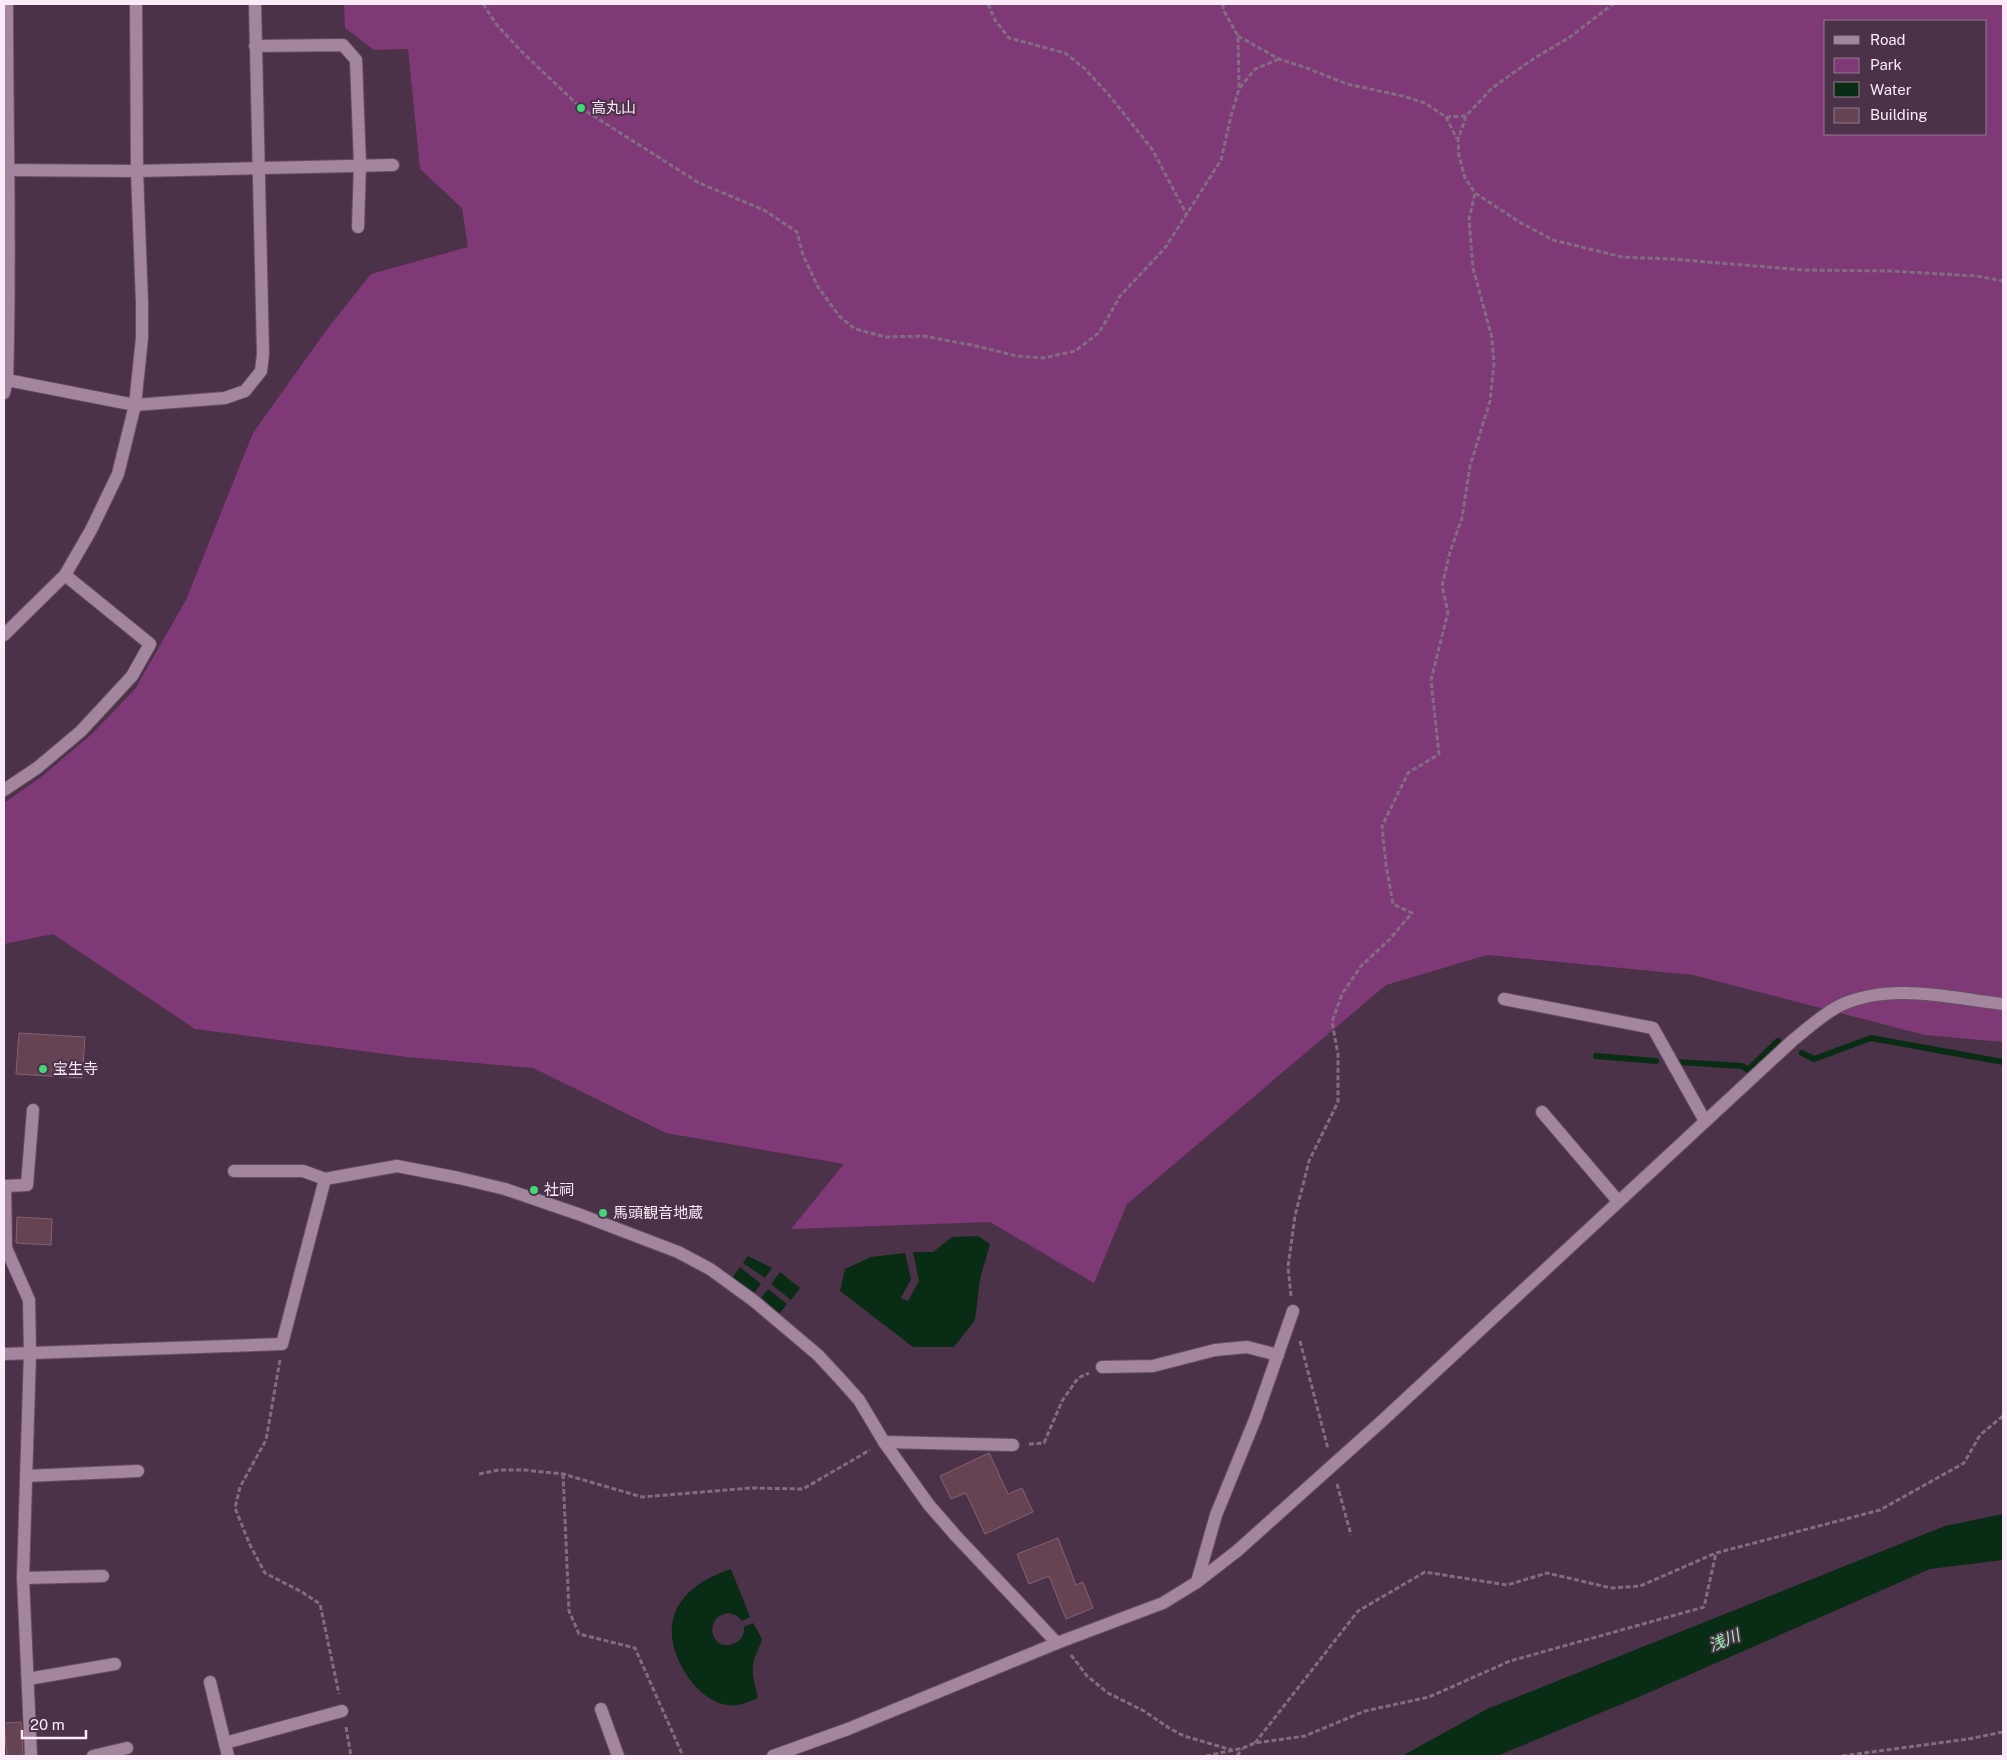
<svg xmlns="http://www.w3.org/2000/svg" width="2007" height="1760" viewBox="0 0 2007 1760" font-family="'Public Sans','Noto Sans JP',sans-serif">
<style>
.green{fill:#7f3977;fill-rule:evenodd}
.water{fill:#092c15}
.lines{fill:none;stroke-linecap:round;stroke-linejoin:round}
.stream{stroke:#092c15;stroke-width:6}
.building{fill:#654352;stroke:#856271}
.minor-casing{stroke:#664f63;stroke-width:14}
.path{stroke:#836c80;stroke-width:3;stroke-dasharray:5 2.5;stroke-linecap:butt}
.minor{stroke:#a3859e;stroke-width:12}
.poi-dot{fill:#44d77a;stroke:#4b3248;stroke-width:2}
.labels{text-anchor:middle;stroke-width:4;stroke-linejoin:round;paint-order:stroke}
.poi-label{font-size:15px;fill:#fbeaf8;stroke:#4b3248;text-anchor:start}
.water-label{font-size:16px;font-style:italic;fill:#95fbb1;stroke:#4b3248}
</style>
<rect width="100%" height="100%" fill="#4b3248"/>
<path class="green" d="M344,4h1659v1038l-78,-7 -232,-60 -206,-20 -101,30 -259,219 -33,79 -104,-61 -199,7 53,-65 -178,-31 -133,-65 -126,-11 -212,-28 -142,-95 -49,10v-141l37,-26 51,-43 43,-45 51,-89 67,-167 75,-105 43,-54 97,-27 -6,-39 -42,-39 -12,-120 -34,1 -29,-22zM1826,21h160v113h-160z"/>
<g class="water">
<path d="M978,1236l12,8 -10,35 -5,41 -21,27h-41l-73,-56 5,-22 26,-12 34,-4 6,26 -10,19 7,3 11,-20 -6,-29h20l19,-15z"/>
<path d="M748,1256l24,12 -7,10 -22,-15z"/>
<path d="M740,1267l21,17 -8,10 -21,-16z"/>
<path d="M780,1272l20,16 -9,12 -20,-16z"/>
<path d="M768,1289l19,15 -8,10 -19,-15z"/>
<path d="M2003,1514v46l-73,9 -289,127 -144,60h-95l85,-47 458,-183z"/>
<path d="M731,1569l19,48 -8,4c-12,-16 -34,-4 -29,14 6,18 33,10 31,-8l9,-4 9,16c-2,7 -5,12 -7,18 -5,13 0,28 3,41 -9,4 -20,9 -30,7 -34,-4 -65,-57 -54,-89 8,-26 34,-39 57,-47z"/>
</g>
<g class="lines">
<g class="stream">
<path d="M1802,1053l12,6 57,-21 132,24"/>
<path d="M1596,1056l60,5"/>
<path d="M1678,1062l64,4 6,4 30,-29"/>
</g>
</g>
<g class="building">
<path d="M19,1033l66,4 -3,41 -66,-4z"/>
<path d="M17,1217l35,2 -1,26 -35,-2z"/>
<path d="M989,1453l19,41 14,-6 11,24 -48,22 -19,-41 -15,6 -11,-23z"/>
<path d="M1058,1538l18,47 7,-3 10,26 -27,11 -17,-43 -20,8 -12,-30z"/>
<path d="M21,1722l2,34h-16l-3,-33z"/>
</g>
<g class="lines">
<g class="minor-casing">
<g id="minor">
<path d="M255,46l88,-1 13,15 4,105 -2,62"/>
<path d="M4,170l133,1 256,-6"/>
<path d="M7,380l128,25 90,-7 20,-7 16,-20 2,-17 -8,-350"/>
<path d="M4,393l3,-13c4,-125 0,-251 0,-376"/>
<path d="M4,635l61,-60"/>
<path d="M4,790l33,-22 44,-37 51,-55 18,-32 -85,-69 26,-45 27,-56 17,-69 7,-67v-35l-5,-132 -1,-167"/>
<path d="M1504,999l149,29 52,93"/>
<path d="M1542,1112l76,89"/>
<path d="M234,1171h69l22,8 72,-13 62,12 46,11 76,26 97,37 32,17 44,32 64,54 25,27 16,18 25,42 45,63 27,31 101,107"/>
<path d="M4,1186l23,-1 6,-75"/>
<path d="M5,1186l1,62 23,52 1,53 -7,225 8,178"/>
<path d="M4,1354l278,-10 43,-165"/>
<path d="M1102,1367l51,-1 62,-16 32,-3 31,8"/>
<path d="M884,1442l129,3"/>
<path d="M26,1476l112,-5"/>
<path d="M23,1578l80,-2"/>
<path d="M1197,1582l19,-67 40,-98 37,-106"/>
<path d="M28,1679l87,-15"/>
<path d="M210,1682l18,74"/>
<path d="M601,1709l17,47"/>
<path d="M225,1743l117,-32"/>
<path d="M93,1756l34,-8"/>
<path d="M773,1756l75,-27 209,-86 106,-40 34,-21 40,-31 145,-130 410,-380c15,-12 32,-28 49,-36 50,-23 110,-7 162,-1"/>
</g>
</g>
<g class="path">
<path d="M483,4l14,21 23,25 61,58 118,75 65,27 33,22 6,23 15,32 21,29 16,13 31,8 37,-1 49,9 45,11 26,2 32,-7 24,-18 21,-37 45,-48 56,-88 10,-44 8,-27 16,-20 24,-10"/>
<path d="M988,4l7,16 14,18 56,15 19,15 25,27 43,54 35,66"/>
<path d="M1222,4l3,9 13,23 1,52"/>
<path d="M1238,36l41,23 25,8 43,17 56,12 22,7 21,14 11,22"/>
<path d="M1466,116l-8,24 1,16 6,22 10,15 46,30 32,17 69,17 49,2 133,11 86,1 87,5 26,5"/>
<path d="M1446,117l20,-1 26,-28 38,-27 40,-24 43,-33"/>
<path d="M1291,1296l-3,-29 7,-51 14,-55 29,-59v-48l-6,-32 10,-28 19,-28 28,-26 23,-27 -19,-9 -7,-39 -4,-39 26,-53 31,-19 -8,-74 17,-68 -6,-26 8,-34 12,-34 8,-52 20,-65 4,-37 -2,-26 -19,-70 -4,-49 6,-26"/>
<path d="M1300,1341l28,108"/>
<path d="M280,1360l-14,80 -26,47 -5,21 15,37 15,28 37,19 18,12 19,90"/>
<path d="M1029,1444l15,-1 18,-42 16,-23 11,-5"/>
<path d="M479,1474l20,-4h26l38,4 79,23 109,-9 52,1 67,-39"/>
<path d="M563,1474l6,137 10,23 56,14 48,108"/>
<path d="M1337,1484l14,51"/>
<path d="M1071,1655l16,21 21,17 36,18 25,17 15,8 48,14"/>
<path d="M346,1727l5,29"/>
<path d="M1255,1743l103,-132 67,-39 82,13 40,-12 64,15 29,-2 76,-33 164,-43 84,-47 16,-28 23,-19"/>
<path d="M1206,1756l37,-8 12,-5 50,-7 60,-25 64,-14 81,-36 194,-54 12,-54"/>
<path d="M1237,1756l5,-7"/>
<path d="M1842,1756l126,-17 35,-7"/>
</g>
<use href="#minor" class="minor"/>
</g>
<g class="poi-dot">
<circle cx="581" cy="108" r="5"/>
<circle cx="43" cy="1069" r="5"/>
<circle cx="534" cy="1190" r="5"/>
<circle cx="603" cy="1213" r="5"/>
</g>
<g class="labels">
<g class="poi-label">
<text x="591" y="113">高丸山</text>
<text x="53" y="1074">宝生寺</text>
<text x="544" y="1195">社祠</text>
<text x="613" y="1218">馬頭観音地蔵</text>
</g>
<g class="water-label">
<text transform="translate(1724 1640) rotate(-22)" y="6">浅川</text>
</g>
</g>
<rect width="2007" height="1760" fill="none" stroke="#fbeaf8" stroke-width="10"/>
<rect x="1824" y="20" width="162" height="115" fill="#4b3248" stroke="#917c8e"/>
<rect x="1834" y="36" width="25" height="8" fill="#a3859e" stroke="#917c8e"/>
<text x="1870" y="45" font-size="15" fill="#fbeaf8">Road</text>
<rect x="1834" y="58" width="25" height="15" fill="#7f3977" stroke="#917c8e"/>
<text x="1870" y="70" font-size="15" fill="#fbeaf8">Park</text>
<rect x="1834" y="82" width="25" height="15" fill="#092c15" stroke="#917c8e"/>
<text x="1870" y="95" font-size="15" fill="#fbeaf8">Water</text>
<rect x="1834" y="108" width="25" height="15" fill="#654352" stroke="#917c8e"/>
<text x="1870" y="120" font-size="15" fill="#fbeaf8">Building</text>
<path d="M22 1730v8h64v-8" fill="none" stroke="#fbeaf8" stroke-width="2.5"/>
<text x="30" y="1730" font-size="15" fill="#fbeaf8" stroke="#4b3248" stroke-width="4" paint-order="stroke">20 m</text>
</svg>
